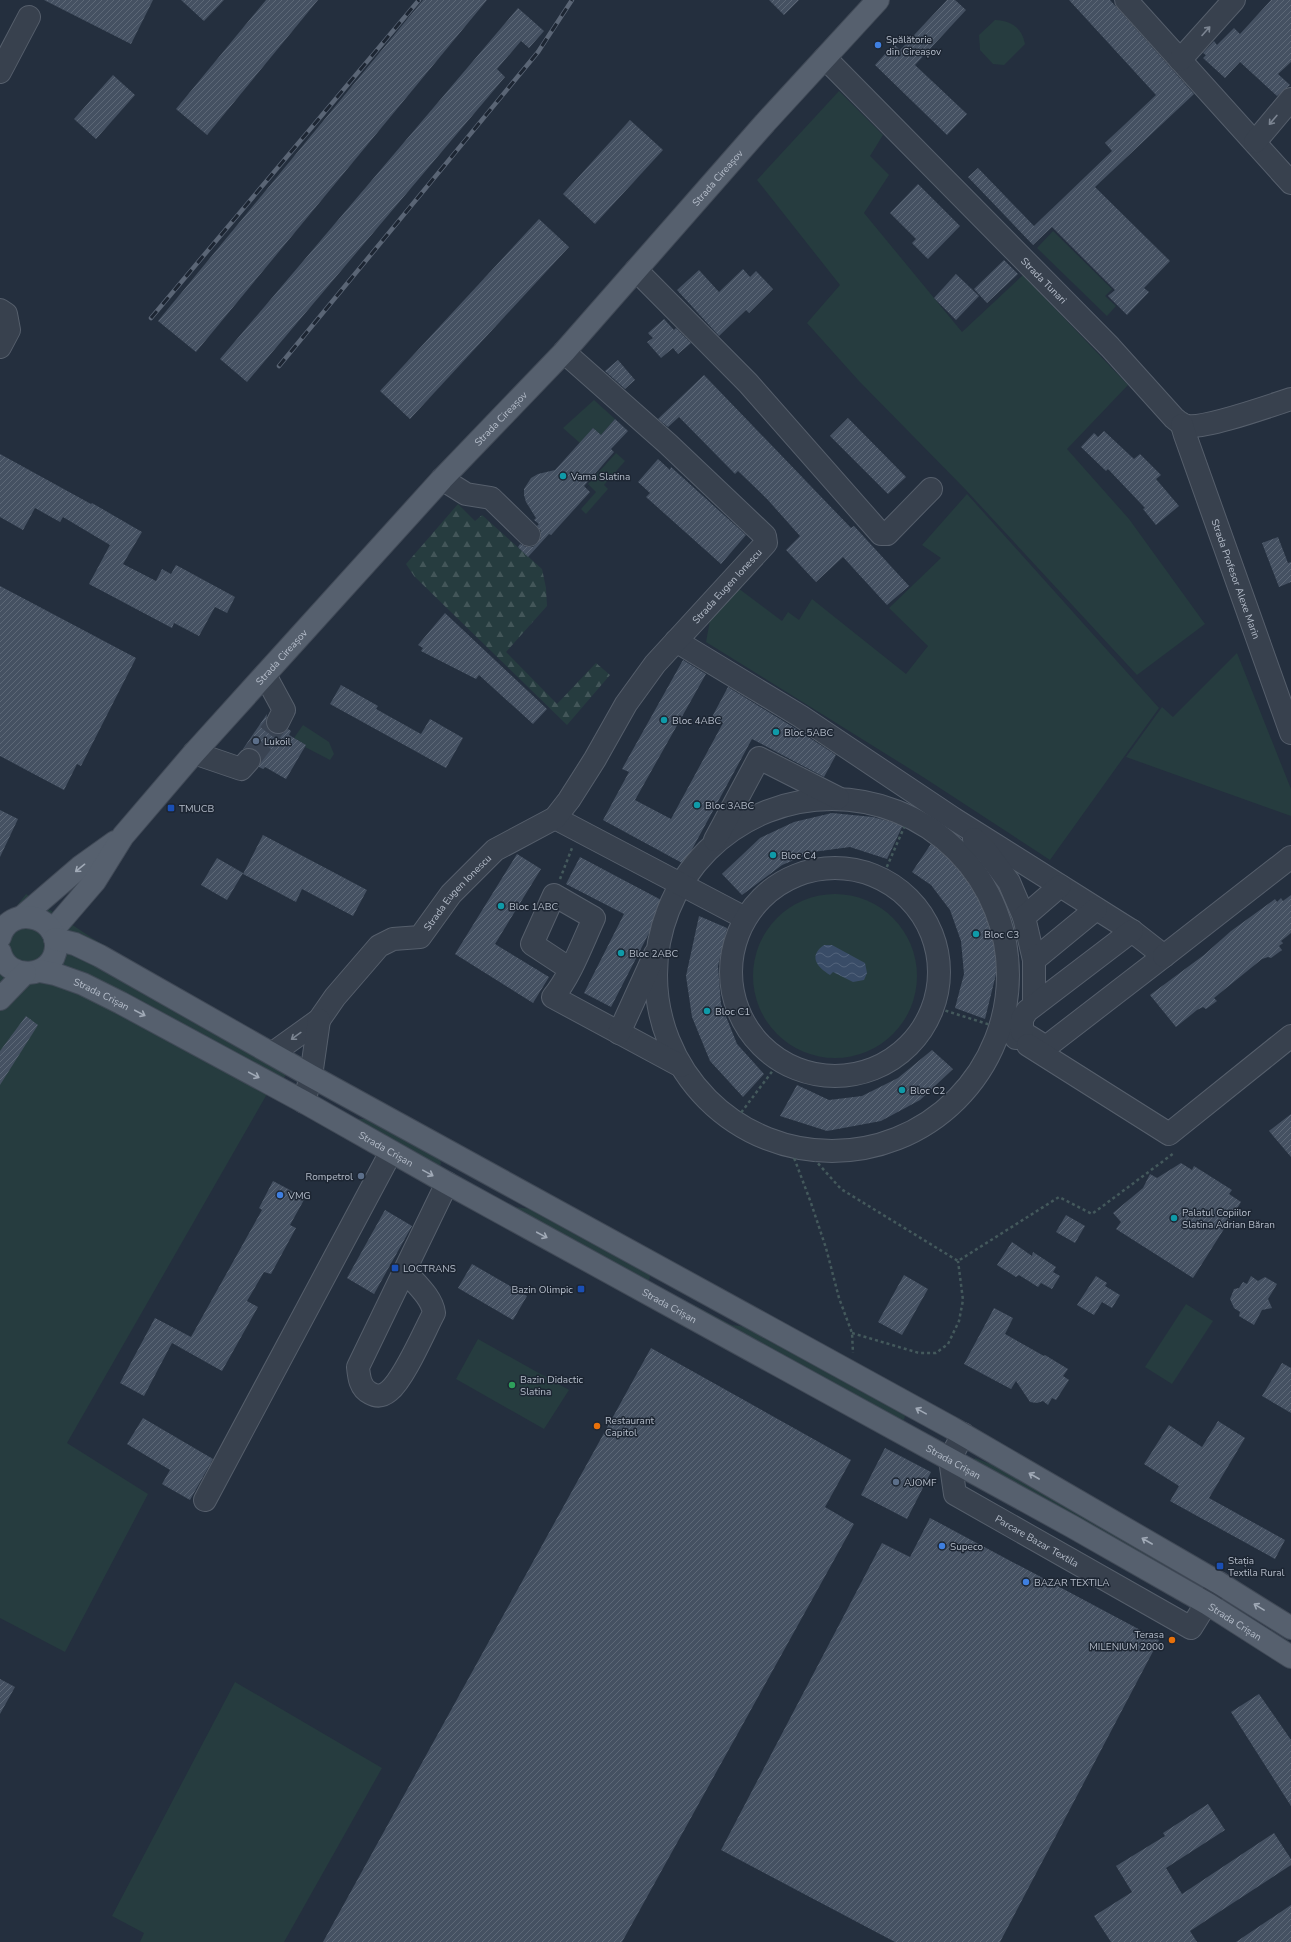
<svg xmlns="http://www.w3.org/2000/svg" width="1291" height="1942" viewBox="0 0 1291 1942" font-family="'Nunito Sans',sans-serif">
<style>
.grass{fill:#263c3f}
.forest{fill:url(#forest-firs)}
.water{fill:url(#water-waves)}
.building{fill:url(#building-hatch)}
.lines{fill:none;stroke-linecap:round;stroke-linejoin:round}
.minor-tunnel{stroke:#3a4453;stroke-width:22;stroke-dasharray:22 11;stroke-linecap:butt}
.minor-casing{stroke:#565f6c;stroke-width:24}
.major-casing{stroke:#414a57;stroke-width:24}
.path{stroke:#44595c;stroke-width:2.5;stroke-dasharray:3 3;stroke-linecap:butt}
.minor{stroke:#38414e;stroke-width:22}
.major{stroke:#56606e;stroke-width:22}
.rail-casing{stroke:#5a6575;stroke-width:4.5}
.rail{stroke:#1d2633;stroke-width:3;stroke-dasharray:9;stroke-linecap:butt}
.oneway{stroke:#7c8592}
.oneway2{stroke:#a1aab7}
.shop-dot{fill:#3f7fe0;stroke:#1d2633;stroke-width:1.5}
.culture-dot{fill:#0f9aa8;stroke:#1d2633;stroke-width:1.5}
.service-dot{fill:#5c6f8a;stroke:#1d2633;stroke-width:1.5}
.transit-dot{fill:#1a4fb4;stroke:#1d2633;stroke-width:1.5}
.leisure-dot{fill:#2e9e5b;stroke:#1d2633;stroke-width:1.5}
.food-dot{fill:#e8710a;stroke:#1d2633;stroke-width:1.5}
.labels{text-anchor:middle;stroke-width:3;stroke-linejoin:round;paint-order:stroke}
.poi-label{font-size:10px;fill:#b4bcc9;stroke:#1d2633;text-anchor:start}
.street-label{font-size:10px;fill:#b4bcc9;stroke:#1d2633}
</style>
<defs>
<pattern id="forest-firs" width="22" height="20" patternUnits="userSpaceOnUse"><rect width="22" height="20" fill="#263c3f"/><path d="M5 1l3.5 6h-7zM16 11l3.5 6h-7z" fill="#435659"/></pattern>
<pattern id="water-waves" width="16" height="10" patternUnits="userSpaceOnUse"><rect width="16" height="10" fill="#394c67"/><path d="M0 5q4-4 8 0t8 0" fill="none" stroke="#53647b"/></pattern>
<pattern id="building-hatch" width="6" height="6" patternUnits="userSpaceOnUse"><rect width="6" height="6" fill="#455162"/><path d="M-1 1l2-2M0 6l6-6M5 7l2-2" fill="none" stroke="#5d6877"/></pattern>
</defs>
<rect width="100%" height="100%" fill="#242f3e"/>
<g class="grass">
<path d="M995,20c17,1 27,8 30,24l-21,21 -11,-1 -13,-14 -1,-15z"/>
<path d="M839,91l44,44 -13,21 19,19 -25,38 98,119 61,-57 105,110 -61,64 62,70 76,105 -68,51 -172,-186 -106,-108 -52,-58 33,-38 -83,-105z"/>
<path d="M1053,231l59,58 -7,7 11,10 -9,10 -70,-68z"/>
<path d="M594,400l21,19 -14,16 -8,-7 -13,15 -17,-15z"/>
<path d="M616,453l9,8 -21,24 4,4 -22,25 -5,-5 15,-17 -8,-8z"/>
<path d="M967,494l192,214 -109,152 -127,-83 -217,-135 4,-22 28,-32 44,33 6,-9 11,8 13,-21 94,75 22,-28 -39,-38 52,-50 -19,-13z"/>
<path d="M1237,653l54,136v27l-165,-59 36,-50 11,10z"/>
<path d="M303,725l26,17 5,12 -4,6 -25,-13 1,-2 -12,-7z"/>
<path d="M26,894l66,44 69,40 126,95 -6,10 -6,-3 -208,363 81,51 -83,158 -65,-34v-691z"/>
<circle cx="835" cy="976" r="82"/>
<path d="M353,1119h14l72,38 2,6 -1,3z"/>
<path d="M480,1188l34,19 19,2 116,65 1,3 -1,3 -3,1 -167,-91z"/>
<path d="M692,1304l40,21 16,2 155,84 2,5 -1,4 -7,-1 -206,-112z"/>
<path d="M1186,1304l27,17 -41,63 -27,-17z"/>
<path d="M478,1339l91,51 -25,39 -88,-50z"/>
<path d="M975,1458l34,13 167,99h-3l-200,-109z"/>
<path d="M235,1682l147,86 -98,174h-144l4,-9 -32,-17z"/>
</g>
<path class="forest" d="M458,504l17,17 7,-6 60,54 4,19 1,18 -41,46 51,52 39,-41 14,12 -43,50 -153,-149 -8,-12z"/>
<path class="water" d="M824,945h8l33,18 2,10 -3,7 -11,2 -20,-10 -3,3c-13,-8 -22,-19 -6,-30z"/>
<g class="building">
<path d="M44,0h109l-22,44z"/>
<path d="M181,0h43l-20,21z"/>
<path d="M266,0h52l-111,135 -31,-26z"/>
<path d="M423,0h64l-291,352 -38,-31z"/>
<path d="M769,0h30l-15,15z"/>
<path d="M947,0h8l11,10 -51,55 52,49 -20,21 -72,-70 19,-21 6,6z"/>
<path d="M1069,0h41l84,94 -99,93 75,74 -26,27 5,4 -22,23 -19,-19 7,-6 -63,-63 -19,18 -65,-68 10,-9 56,58 78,-75 -7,-8 51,-48z"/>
<path d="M1271,0h20v62l-13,12 12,11 -13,11 -37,-34 -15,16 -22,-20 3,-3 -3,-2 11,-12 3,4 17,-17 6,6z"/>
<path d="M518,8l26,23 -15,17 -8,-7 -24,28 8,8 -258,305 -27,-23z"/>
<path d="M113,75l22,20 -39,44 -22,-20z"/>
<path d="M630,120l33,30 -68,74 -32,-30z"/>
<path d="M918,184l42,42 -32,33 -16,-16 4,-4 -26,-26z"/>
<path d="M539,219l30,28 -159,172 -30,-28z"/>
<path d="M1004,260l14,14 -31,29 -13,-14z"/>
<path d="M743,269l7,8 6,-6 17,18 -24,24 -3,-3 -27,26 -42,-46 22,-20 20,22z"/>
<path d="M956,274l23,22 -23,24 -22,-22z"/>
<path d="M664,319l10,11 2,-2 15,15 -13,11 -5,-6 -12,10 -14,-16 6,-4 -5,-5z"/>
<path d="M618,360l17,20 -10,9 -20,-18z"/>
<path d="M704,375l147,153 3,-2 55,60 -22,19 -44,-48 -27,25 -30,-32 14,-14 -33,-37 -29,-28 -3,3 -56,-57 -11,10 -10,-8z"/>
<path d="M848,418l58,59 -18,17 -58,-58z"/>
<path d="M615,419l13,12 -17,18 3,3 -30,34 6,6 -39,43 -2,-1 -21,23 -10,-10 2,-3 6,3h7l5,-4 3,-5v-7l-4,-5 2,-2 -5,-4 2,-2 -10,-16 -2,-7v-6l7,-11 7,-4 17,-4 38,-42 8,7z"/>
<path d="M1104,431l30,28 6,-5 21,21 -5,4 23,27 -23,19 -13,-16 2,-1 -37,-39 -2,2 -25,-24 13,-14 4,4z"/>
<path d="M0,454l91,50 1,-1 50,29 -19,32 33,17 6,-12 9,5 5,-9 59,32 -8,16 -12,-6 -16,29 -25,-13 -2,5 -83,-44 21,-39 -47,-28 -3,5 -25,-14 -12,22 -23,-13z"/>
<path d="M658,459l12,11 1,-3 75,68 -25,29 -75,-67 4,-4 -12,-11z"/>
<path d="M1278,537l10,26 3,-1v20l-12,5 -17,-44z"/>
<path d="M0,586l136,72 -55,108 -4,-2 -13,26 -64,-34z"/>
<path d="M445,613l102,96 -14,15 -54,-49 -3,4 -55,-28 2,-3 -5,-3z"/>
<path d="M683,660l23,14 -71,126 36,19 52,-96 -11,-6 16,-30 65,40 43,28 -12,22 -72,-38 -68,125 -81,-44 26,-48 -7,-3z"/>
<path d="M341,685l37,21 -2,3 45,25 9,-15 33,19 -17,30 -116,-64z"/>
<path d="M267,714l-1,9 1,6 5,4 7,1 9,-5 3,2 -2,4 17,10 -20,34 -21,-12 -2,2 -4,-2 2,-11 -4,-6 -6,-2 -8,1z"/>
<path d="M0,810l18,9 -18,38z"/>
<path d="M832,813l41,4 30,8 -16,34 -37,-12 -37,5 -31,13 -40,30 -20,-21 38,-36 34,-16z"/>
<path d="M263,835l104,55 -14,26 -51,-27 -6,13 -53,-28z"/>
<path d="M931,844l19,15 23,28 19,40 5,43 -12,49 -30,-11 9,-34 -3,-33 -11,-31 -19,-25 -19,-13z"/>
<path d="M517,854l24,15 -46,75 54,33 -16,26 -78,-49z"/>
<path d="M580,857l85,45 -54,105 -27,-14 40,-79 -58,-30z"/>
<path d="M217,858l26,15 -16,27 -26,-15z"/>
<path d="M1291,895v38l-10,8 2,2 -4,3 3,4 -11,8 -3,-1 -6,2 -48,39 3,3 -11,8 -3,-2 -6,3 -21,17 -26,-32 54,-40 27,-24 44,-32 2,3 4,-4 2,3z"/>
<path d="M699,916l28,12 -9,38 3,38 16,40 27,30 -21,23 -33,-36 -18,-44 -6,-41z"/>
<path d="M26,1016l12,9 -38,60v-34z"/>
<path d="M932,1050l21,19 -33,31 -39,21 -54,10 -47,-15 17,-31 32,15 33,-4 36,-18z"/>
<path d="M1291,1114v43l-22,-26z"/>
<path d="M1181,1163l11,7 2,-4 38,24 -3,4 12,8 -48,76 -77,-49 5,-7 -8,-9 30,-25 7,-14 7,4z"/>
<path d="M273,1181l32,17 -15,27 6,3 -25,46 -7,-2 -17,29 11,6 -36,64 -50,-28 -28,53 -24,-13 35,-65 36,19 71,-127 -3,-2z"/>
<path d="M385,1210l27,16 -38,68 -27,-16z"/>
<path d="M1066,1215l19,11 -10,17 -19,-11z"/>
<path d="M1012,1242l20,14 1,-4 23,15 -3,5 7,4 -8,13 -11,-6 -3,4 -19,-12 -3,2 -19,-12z"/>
<path d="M472,1264l55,32 -14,24 -55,-32z"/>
<path d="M904,1275l24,14 -26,46 -24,-13z"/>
<path d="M1096,1276l11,7 -2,3 15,9 -8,13 -10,-6 -8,13 -17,-10z"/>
<path d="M1251,1276l7,5 7,-4 12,7 -9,15 4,9 -10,2 -8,15 -15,-9 1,-4 -6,-4 -4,-9 4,-10 5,-1 4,-6 4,2z"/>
<path d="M994,1308l19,10 -8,16 39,22 1,-1 23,14 -5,7 6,4 -13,20 -4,-2 -4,7 -5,-4 -6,2 -7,-1 -14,-21 -5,8 -47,-25z"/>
<path d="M651,1348l200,112 -26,47 29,17 -232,418h-299z"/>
<path d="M1282,1363l9,5v45l-29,-17z"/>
<path d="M143,1418l70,41 -23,41 -28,-16 8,-14 -43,-26z"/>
<path d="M1218,1421l27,17 -36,60 76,42 -10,19 -105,-58 9,-15 -35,-22 25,-39 33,22z"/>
<path d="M885,1448l46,24 -24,47 -46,-24z"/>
<path d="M930,1518l229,122 -159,302h-105l-174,-92 161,-307 28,14z"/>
<path d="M0,1679l15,8 -15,27z"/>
<path d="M1259,1694l32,46v66l-60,-94z"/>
<path d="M1208,1804l17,26 -59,38 16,26 92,-61 17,26v6l-101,66 7,11h-86l-17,-26 38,-24 -16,-26 49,-30 -2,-3z"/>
<path d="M1291,1905v37h-55z"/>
</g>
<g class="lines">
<path class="minor-tunnel" d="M249,760l29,-38"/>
<g class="minor-casing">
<g id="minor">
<path d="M1126,0l165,183"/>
<path id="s1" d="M825,58l285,289 64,71c5,4 8,7 14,8 20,2 81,-20 103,-27"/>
<path d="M1180,60l54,-60"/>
<path d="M0,72l29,-55"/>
<path d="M1255,142l36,-43"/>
<path d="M636,270l112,113 133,151h6l44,-45"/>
<path d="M0,310l6,4 3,16 -9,17"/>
<path id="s2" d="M1182,425l3,10 106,298"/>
<path d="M442,479l24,15 25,4 38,37"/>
<path d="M676,641l124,75 154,103 178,112 32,25 -118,91 -24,-15 -6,6"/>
<path d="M265,675l19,35 -6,12"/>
<path d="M194,753l47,16 8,-9"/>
<circle cx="832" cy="975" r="176"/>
<path d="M555,818l190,100"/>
<path d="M974,839l12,12 23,31 15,35"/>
<path d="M715,840l44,-82 79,40"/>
<circle cx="835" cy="972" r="104"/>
<path d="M1164,956l127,-99"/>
<path d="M1034,960l-10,-43 36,-31"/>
<path d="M570,969l-38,-25 22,-49 40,23c-12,26 -23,57 -41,79l128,69"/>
<path d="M1034,1005v-45l62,-51"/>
<path d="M1022,1032v-13l5,-8 105,-80"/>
<path d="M619,1033l36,-79"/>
<path d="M1028,1045l141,89 122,-98"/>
<path id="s3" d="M273,1053l46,-33 16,-23 44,-51 14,-7 27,-2 31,-43 44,-44 60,-32 14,-18 26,-41 31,-55 29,-40 111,-121 -1,-7 -97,-92 -104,-92"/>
<path d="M304,1102l7,-26 8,-56"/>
<path d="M405,1271c10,12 27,26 29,42 -10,19 -30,66 -45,78 -6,5 -12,6 -19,2 -10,-5 -11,-16 -12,-26l89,-184"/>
<path id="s4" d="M963,1434l-13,25 5,35 236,134 28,-45"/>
<path d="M205,1500l186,-348"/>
</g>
</g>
<g class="major-casing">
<g id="major">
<path d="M23,916l57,-49 35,-25"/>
<path id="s5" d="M52,931l43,-50 28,-45 71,-83 248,-274 122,-127 201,-229 113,-123"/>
<path d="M0,937c9,-32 57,-23 56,10 -2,32 -49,35 -56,5"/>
<path d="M55,939l20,5 25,12 211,120 641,352 267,155 72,45"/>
<path id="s6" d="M40,971l15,3 28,10 38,19 183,99 143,81 626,344 135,77 83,53"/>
<path d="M0,999l25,-26"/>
</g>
</g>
<g class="path">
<path d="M882,878l27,-62"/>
<path d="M560,879l12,-31"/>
<path d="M934,1007l66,21"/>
<path d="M734,1122l46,-61"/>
<path d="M790,1147l21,56 15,45 13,50 13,35 1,20"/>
<path d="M806,1150l35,39 117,72 101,-64 33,17 82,-61"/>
<path d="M852,1333l67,20h17l12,-9 11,-23 4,-21 -5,-39"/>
</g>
<use href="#minor" class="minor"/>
<use href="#major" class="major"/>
<g class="rail-casing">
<g id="rail">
<path d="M151,318l268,-318"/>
<path d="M279,366l259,-314 34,-52"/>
</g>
</g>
<use href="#rail" class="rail"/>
</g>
<defs><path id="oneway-shaft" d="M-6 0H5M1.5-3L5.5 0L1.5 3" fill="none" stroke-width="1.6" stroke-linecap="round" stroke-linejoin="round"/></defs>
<g class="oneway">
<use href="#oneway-shaft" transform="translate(1206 31) rotate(-48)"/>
<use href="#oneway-shaft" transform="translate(1273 120) rotate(130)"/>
<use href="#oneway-shaft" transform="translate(296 1036) rotate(144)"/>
</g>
<g class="oneway2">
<use href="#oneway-shaft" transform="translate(80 868) rotate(141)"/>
<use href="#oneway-shaft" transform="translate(140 1013) rotate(28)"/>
<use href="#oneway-shaft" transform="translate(254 1075) rotate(28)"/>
<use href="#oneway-shaft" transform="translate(428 1173) rotate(29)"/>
<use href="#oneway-shaft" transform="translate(542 1235) rotate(28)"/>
<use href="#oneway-shaft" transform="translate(921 1411) rotate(-151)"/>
<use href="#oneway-shaft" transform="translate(1034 1476) rotate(-150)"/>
<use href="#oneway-shaft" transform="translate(1147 1541) rotate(-150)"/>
<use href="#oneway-shaft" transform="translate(1259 1607) rotate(-149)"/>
</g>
<g class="shop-dot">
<circle cx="878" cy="45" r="4"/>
<circle cx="280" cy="1195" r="4"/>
<circle cx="942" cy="1546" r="4"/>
<circle cx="1026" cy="1582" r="4"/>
</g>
<g class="culture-dot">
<circle cx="563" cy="476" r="4"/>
<circle cx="664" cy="720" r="4"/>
<circle cx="776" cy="732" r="4"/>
<circle cx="697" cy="805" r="4"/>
<circle cx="773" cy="855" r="4"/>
<circle cx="501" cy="906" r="4"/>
<circle cx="976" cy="934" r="4"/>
<circle cx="621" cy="953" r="4"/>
<circle cx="707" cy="1011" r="4"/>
<circle cx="902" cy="1090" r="4"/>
<circle cx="1174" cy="1218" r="4"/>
</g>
<g class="service-dot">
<circle cx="256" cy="741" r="4"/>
<circle cx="361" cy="1176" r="4"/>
<circle cx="896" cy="1482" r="4"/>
</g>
<g class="transit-dot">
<rect x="167" y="804" width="8" height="8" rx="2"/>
<rect x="391" y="1264" width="8" height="8" rx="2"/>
<rect x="577" y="1285" width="8" height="8" rx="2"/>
<rect x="1216" y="1562" width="8" height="8" rx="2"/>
</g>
<circle class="leisure-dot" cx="512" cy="1385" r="4"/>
<g class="food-dot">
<circle cx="597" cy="1426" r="4"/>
<circle cx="1172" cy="1640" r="4"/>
</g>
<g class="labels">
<g class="poi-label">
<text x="886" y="43">Spălătorie<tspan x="886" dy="12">din Cireașov</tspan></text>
<text x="571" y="480">Vama Slatina</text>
<text x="672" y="724">Bloc 4ABC</text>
<text x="784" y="736">Bloc 5ABC</text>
<text x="264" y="745">Lukoil</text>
<text x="705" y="809">Bloc 3ABC</text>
<text x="179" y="812">TMUCB</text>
<text x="781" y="859">Bloc C4</text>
<text x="509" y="910">Bloc 1ABC</text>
<text x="984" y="938">Bloc C3</text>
<text x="629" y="957">Bloc 2ABC</text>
<text x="715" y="1015">Bloc C1</text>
<text x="910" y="1094">Bloc C2</text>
<text x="353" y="1180" text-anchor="end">Rompetrol</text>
<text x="288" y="1199">VMG</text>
<text x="1182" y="1216">Palatul Copiilor<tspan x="1182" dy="12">Slatina Adrian Băran</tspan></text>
<text x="403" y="1272">LOCTRANS</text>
<text x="573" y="1293" text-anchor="end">Bazin Olimpic</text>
<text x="520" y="1383">Bazin Didactic<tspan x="520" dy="12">Slatina</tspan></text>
<text x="605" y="1424">Restaurant<tspan x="605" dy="12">Capitol</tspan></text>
<text x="904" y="1486">AJOMF</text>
<text x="950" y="1550">Supeco</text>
<text x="1228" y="1564">Stația<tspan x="1228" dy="12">Textila Rural</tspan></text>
<text x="1034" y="1586">BAZAR TEXTILA</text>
<text x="1164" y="1638" text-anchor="end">Terasa<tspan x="1164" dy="12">MILENIUM 2000</tspan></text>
</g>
<g class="street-label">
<text dy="4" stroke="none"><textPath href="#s5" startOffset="1006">Strada Cireașov</textPath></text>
<text dy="4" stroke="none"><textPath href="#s1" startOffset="312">Strada Tunari</textPath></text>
<text dy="4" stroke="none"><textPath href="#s5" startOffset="682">Strada Cireașov</textPath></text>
<text dy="4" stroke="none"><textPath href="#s2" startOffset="163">Strada Profesor Alexe Marin</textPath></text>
<text dy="4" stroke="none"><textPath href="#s3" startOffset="668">Strada Eugen Ionescu</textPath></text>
<text dy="4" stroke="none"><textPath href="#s5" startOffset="358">Strada Cireașov</textPath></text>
<text dy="4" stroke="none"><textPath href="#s3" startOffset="253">Strada Eugen Ionescu</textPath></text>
<text dy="4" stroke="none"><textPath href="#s6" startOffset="66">Strada Crișan</textPath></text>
<text dy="4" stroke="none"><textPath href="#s6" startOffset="390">Strada Crișan</textPath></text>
<text dy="4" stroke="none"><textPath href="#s6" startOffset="714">Strada Crișan</textPath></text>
<text dy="4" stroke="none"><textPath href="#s6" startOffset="1038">Strada Crișan</textPath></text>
<text dy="4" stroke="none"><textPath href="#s4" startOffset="158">Parcare Bazar Textila</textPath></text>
<text dy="4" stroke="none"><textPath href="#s6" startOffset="1362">Strada Crișan</textPath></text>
</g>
</g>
</svg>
